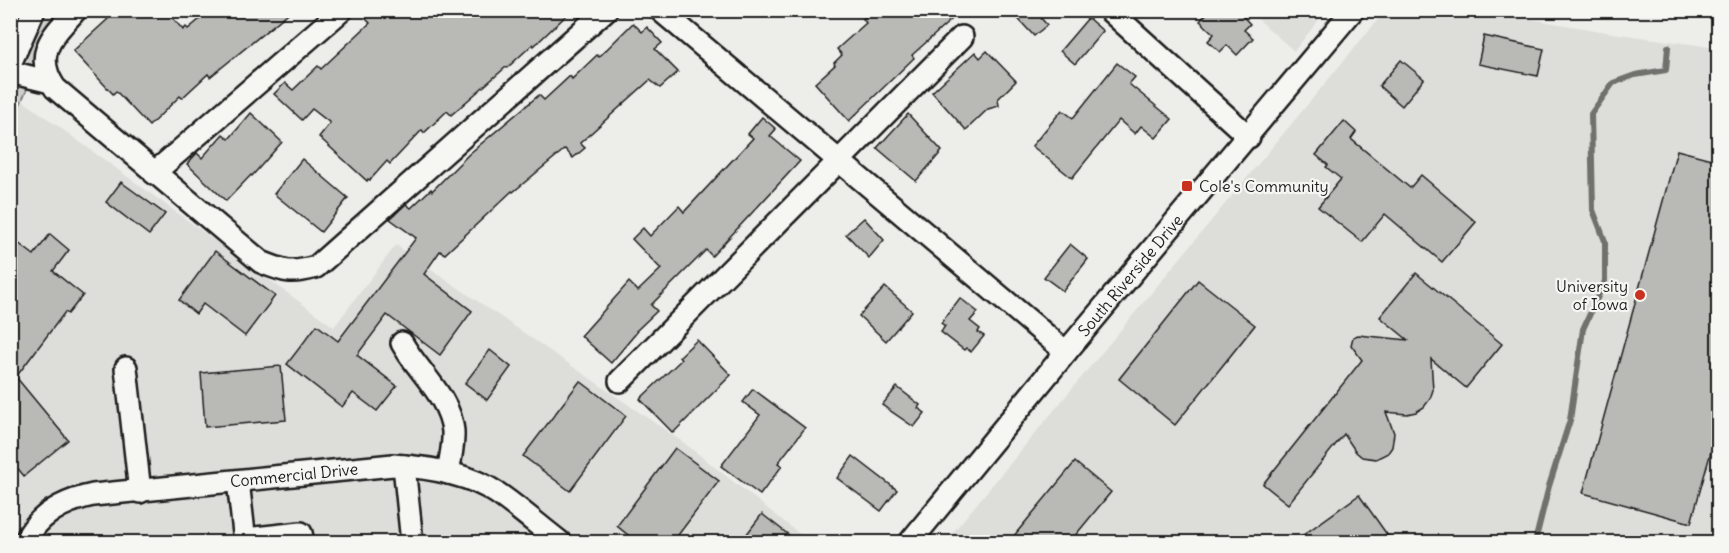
<svg xmlns="http://www.w3.org/2000/svg" width="1729" height="553" viewBox="0 0 1729 553" font-family="Delius,sans-serif">
<style>
.built{fill:#ddddda}
.green{fill:#cececb;stroke:#757574;stroke-width:1.5}
.lines{fill:none;stroke-linecap:round;stroke-linejoin:round}
.stream{stroke:#6f6f6d;stroke-width:6}
.building{fill:#b9b9b6;stroke:#1c1c1c;stroke-width:1.5}
.minor-casing{stroke:#1c1c1c;stroke-width:26}
.minor{stroke:#f6f6f2;stroke-width:21}
.poi-dot{fill:#c8321e;stroke:#f6f6f2;stroke-width:2}
.labels{text-anchor:middle;stroke-width:4.5;stroke-linejoin:round;paint-order:stroke}
.poi-label{font-size:16px;fill:#1c1c1c;stroke:#f6f6f2;text-anchor:start}
.street-label{font-size:16px;fill:#1c1c1c;stroke:#f6f6f2}
</style>
<rect width="100%" height="100%" fill="#edede9"/>
<filter id="ink" filterUnits="userSpaceOnUse"><feTurbulence type="fractalNoise" baseFrequency=".0167" numOctaves="2"/><feDisplacementMap in="SourceGraphic" scale="12" xChannelSelector="R" yChannelSelector="G"/><feConvolveMatrix kernelMatrix="1 2 1 2 8 2 1 2 1" color-interpolation-filters="sRGB"/></filter>
<g filter="url(#ink)">
<g class="built">
<path d="M1249,11h77l-32,40z"/>
<path d="M1385,11h98l129,22 106,15v494h-773z"/>
<path d="M22,100l312,227 62,-82 288,198 126,99h-799l-1,-417z"/>
</g>
<path class="green" d="M11,11h51l-51,114z"/>
<g class="lines">
<path class="stream" d="M1535,542l14,-56 21,-66 13,-91 22,-48v-40l-12,-31 -2,-96 22,-31 22,-8 31,-5 2,-23"/>
</g>
<g class="building">
<path d="M100,10h66l17,20 3,-3 2,2 23,-19h81l-82,67 -2,-3 -26,24 -2,-2 -31,30 -33,-35 -3,3 -40,-43 35,-32z"/>
<path d="M376,10h196l-38,36 -1,-2 -26,24 -1,-1 -55,48 -4,-4 -23,22 -2,-3 -32,34 -3,-3 -17,19 -2,-1 -1,2 -48,-44 11,-14 -18,-14 -10,11 -28,-26 11,-11 8,7 25,-24 3,3 49,-46 -4,-4z"/>
<path d="M872,10h90l-50,45 2,3 -65,63 -34,-38 20,-18 -1,-2 8,-8 -5,-6 29,-26 -3,-4z"/>
<path d="M1010,10h24l13,15 -13,11z"/>
<path d="M1210,10h27l13,14 -6,6 9,8 -16,17 -10,-10 -7,7 -12,-11 6,-7 -14,-13z"/>
<path d="M1088,18l15,13 -28,33 -15,-13z"/>
<path d="M633,23l9,9 5,-5 15,16 -7,6 23,23 -18,16 -10,-8 -70,63 5,5 -12,10 -8,-9 -52,43 -1,-1 -67,63 -5,-3 -16,23 48,37 -32,44 -53,-40 -30,40 40,31 -20,25 -24,-18 -11,14 -55,-43 30,-39 21,16 78,-103 -26,-19 16,-15 5,4 20,-19 1,2 37,-37 70,-59 5,5 26,-24 2,3 25,-24 2,2z"/>
<path d="M1484,36l60,13 -6,27 -60,-12z"/>
<path d="M987,51l29,30 -18,18 1,7 -11,3 -22,21 -34,-38 43,-40 5,6z"/>
<path d="M1401,60l23,19 -22,27 -23,-20z"/>
<path d="M1117,63l18,14 -6,7 43,35 -16,19 -15,-12 -6,8 -16,-14 -47,58 -40,-32 30,-36 11,8z"/>
<path d="M251,113l31,29 -30,34 -1,-1 -25,26 -39,-37 10,-11 5,5 21,-24 6,5z"/>
<path d="M908,114l34,37 -26,30 -39,-33z"/>
<path d="M762,117l14,12 -6,7 30,25 -88,95 -6,-6 -55,55 6,6 -21,20 1,1 -26,31 -30,-27 48,-54 9,9 23,-22 -29,-30 11,-11 7,8 29,-30 5,6 69,-74 -5,-4z"/>
<path d="M1344,121l12,11 -5,7 59,49 11,-13 55,47 -34,40 -57,-48 -23,28 -44,-35 23,-28 -15,-12 2,-2 -12,-10z"/>
<path d="M1677,150l42,11v262l-28,100 -108,-30z"/>
<path d="M302,159l46,39 -27,34 -47,-38z"/>
<path d="M121,182l44,32 -16,21 -43,-33z"/>
<path d="M864,218l20,22 -15,18 -23,-24z"/>
<path d="M50,234l19,16 -16,21 30,24 -15,19 -3,-2 -49,65 52,63 -44,36 -14,-17v-175l8,-10 -8,-5v-32l24,18z"/>
<path d="M1070,244l18,15 -25,32 -19,-14z"/>
<path d="M215,251l60,45 -30,40 -42,-32 -7,10 -17,-14z"/>
<path d="M1416,273l86,71 -36,44 -35,-29 2,31 -3,9 -6,8 -8,5 -9,2 -21,-2 8,21 -2,14 -4,6 -12,6 -14,-2 -6,-5 -12,-18 -56,70 -25,-20 99,-124 -11,-15 2,-8 5,-2 50,5 -28,-23z"/>
<path d="M1198,280l57,45 -80,100 -56,-46z"/>
<path d="M885,287l27,24 -26,30 -27,-25z"/>
<path d="M960,298l18,14 -8,9 10,8 -2,3 6,4 -13,16 -5,-4 -2,2 -23,-18 4,-6 -4,-3z"/>
<path d="M697,340l34,35 -58,58 -33,-34 41,-39 -2,-3z"/>
<path d="M490,350l21,17 -24,33 -22,-17z"/>
<path d="M281,366l5,54 -81,7 -4,-54z"/>
<path d="M580,381l46,35 -56,75 -47,-35z"/>
<path d="M897,387l23,18 -2,3 7,5 -11,14 -32,-22z"/>
<path d="M753,389l52,39 -27,35 4,3 -22,29 -39,-29 39,-51 -17,-13z"/>
<path d="M675,448l44,33 -47,62h-34l-21,-17z"/>
<path d="M853,456l44,34 -16,21 -44,-33z"/>
<path d="M1075,462l36,30 -42,51h-61z"/>
<path d="M1359,495l34,48h-101z"/>
<path d="M762,514l37,29h-59z"/>
</g>
<g class="lines">
<g class="minor-casing">
<g id="minor">
<path d="M76,10c-23,25 -44,44 -21,78l206,174c25,10 29,12 55,5l290,-257"/>
<path d="M660,10l406,342"/>
<path d="M1109,10l140,127"/>
<path d="M10,64l24,-54"/>
<path d="M10,72l41,10"/>
<path d="M154,173l188,-163"/>
<path d="M402,343c16,29 48,54 51,88 1,14 -3,28 -5,42"/>
<path d="M126,368l14,124"/>
<path d="M620,381l342,-344"/>
<path d="M404,466l8,76"/>
<path d="M238,481l7,61"/>
<path d="M245,539l56,-6 2,9"/>
<path id="s1" d="M25,542c13,-28 39,-41 68,-47l300,-30c33,2 76,9 104,28 22,15 42,33 63,49"/>
<path id="s2" d="M910,542l156,-190 287,-342"/>
</g>
</g>
<use href="#minor" class="minor"/>
</g>
</g>
<g class="poi-dot">
<rect x="1181" y="180" width="12" height="12" rx="3"/>
<circle cx="1640" cy="295" r="6"/>
</g>
<g class="labels">
<g class="poi-label">
<text x="1199" y="192">Cole's Community</text>
<text x="1628" y="292" text-anchor="end">University<tspan x="1628" dy="18">of Iowa</tspan></text>
</g>
<g class="street-label">
<text dy="6" stroke="none"><textPath href="#s2" startOffset="346">South Riverside Drive</textPath></text>
<text dy="6" stroke="none"><textPath href="#s1" startOffset="288">Commercial Drive</textPath></text>
</g>
</g>
<rect width="1729" height="553" fill="none" stroke="#f6f6f2" stroke-width="36"/>
<rect x="18" y="18" width="1693" height="517" fill="none" stroke="#1c1c1c" stroke-width="2" filter="url(#ink)"/>
</svg>
